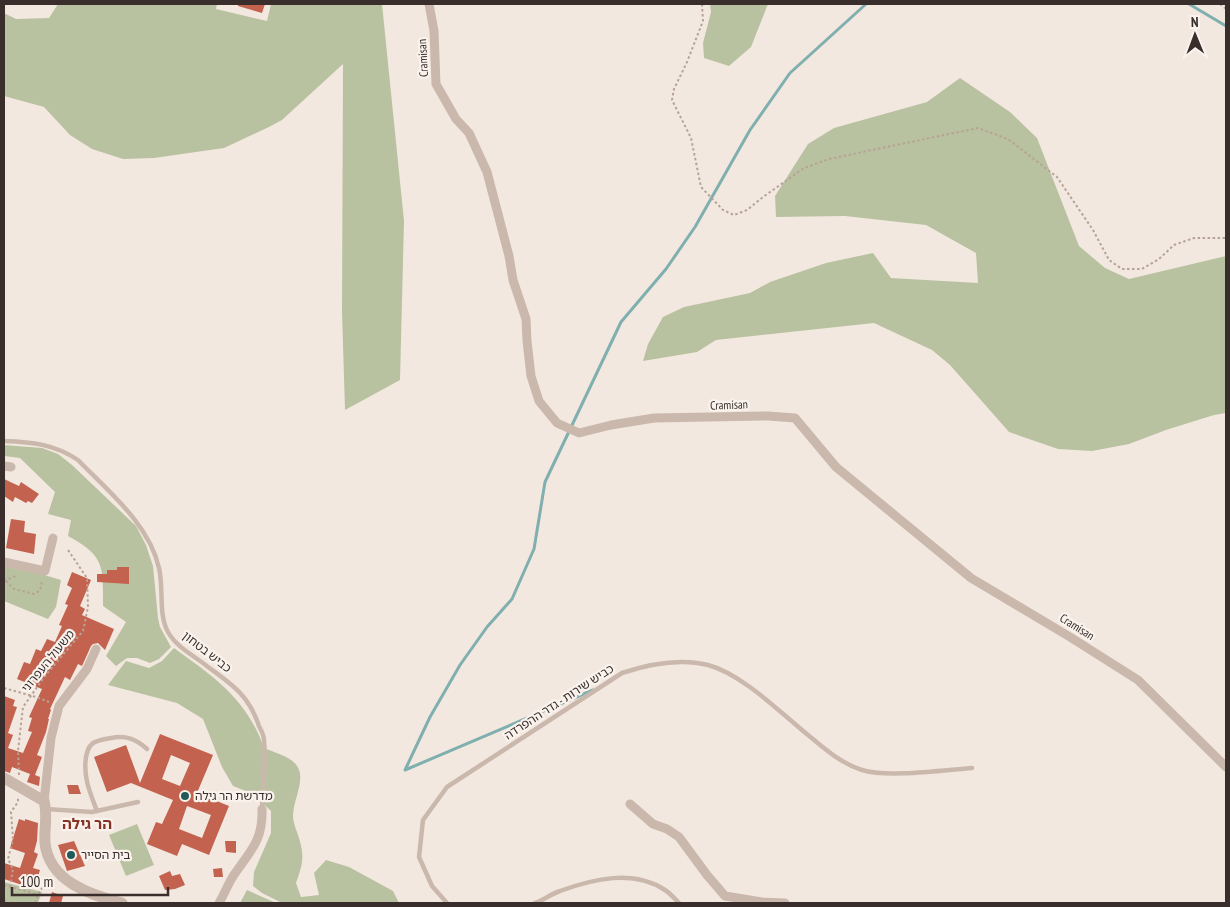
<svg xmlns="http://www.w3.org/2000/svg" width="1230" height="907" viewBox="0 0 1230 907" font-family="'PT Sans Narrow','Noto Sans Hebrew',sans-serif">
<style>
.green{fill:#b9c2a0}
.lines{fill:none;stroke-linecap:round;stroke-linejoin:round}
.stream{stroke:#7fafae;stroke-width:3}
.building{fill:#c3624e;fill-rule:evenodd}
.path{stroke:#b7a296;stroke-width:2;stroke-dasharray:2.5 2.5;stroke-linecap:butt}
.service{stroke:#cbb8ac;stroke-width:4.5}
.minor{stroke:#cbb8ac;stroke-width:9}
.tertiary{stroke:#cbb8ac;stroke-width:11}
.poi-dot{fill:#215a59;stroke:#faf3ed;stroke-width:2}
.labels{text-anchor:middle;stroke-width:4.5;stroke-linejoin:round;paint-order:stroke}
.street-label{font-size:12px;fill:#392e2b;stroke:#faf3ed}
.poi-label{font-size:12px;fill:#392e2b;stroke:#faf3ed;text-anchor:start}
.quarter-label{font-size:15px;font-weight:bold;fill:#863525;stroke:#faf3ed}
</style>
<rect width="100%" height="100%" fill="#f3e8e0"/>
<g class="green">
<path d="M58,4h159l-1,5 51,12 4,-17h111l22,217 -4,159 -55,30 -3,-98 1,-248 -61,56 -13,7 -45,21 -70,10 -31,1 -31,-10 -22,-14 -26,-28 -40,-11v-83l12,6 33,-1z"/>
<path d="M710,4h58l-17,43 -22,19 -25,-8 -1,-15 8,-31z"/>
<path d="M960,78l50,34 27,26 42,108 26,22 24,11 97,-23v157l-12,2 -48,15 -37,14 -37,7 -34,-2 -49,-17 -59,-67 -18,-15 -58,-27 -158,17 -19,12 -54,9 5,-17 15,-27 21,-10 66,-14 20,-11 56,-19 47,-10 18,25 87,5 -2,-30 -50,-28 -81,-9 -69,1 -1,-21 33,-52 26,-16 93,-26z"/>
<path d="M4,445l38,3 16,6 14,11 64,61 10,19 7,21 5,52 2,9 11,20 -12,12 -9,4 -13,-5h-10l-11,8 -10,-10 20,-34 -23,-16c0,-40 2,-50 -35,-70l3,-16 -23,-6 7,-22 -35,-34 -16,-2z"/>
<path d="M4,566h10l47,14 -5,27 -8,12 -44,-18z"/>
<path d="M174,648c40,29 73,51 90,100 11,5 31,9 35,22 5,13 -6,31 -6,46 0,6 3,13 5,19 7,21 5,28 -2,48l5,14 18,-2 -5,-22 12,-13 23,7 44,24 6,12h-117l-20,-10 -9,-7 1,-14 17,-39v-22l-18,-17 -20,-8 -11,-19 -19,-48 -26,-16 -69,-18 18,-24 23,7 13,-7z"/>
<path d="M137,824l17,41 -28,11 -17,-41z"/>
<path d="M4,882l38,10 -4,11h-34z"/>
<path d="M247,890l29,13h-36z"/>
</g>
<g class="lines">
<g class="stream">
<path d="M1189,4l37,22"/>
<path d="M593,690l-188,80 25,-53 30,-52 27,-38 25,-28 22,-50 11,-67 76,-160 45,-53 29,-42 55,-97 40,-57 76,-69"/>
</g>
</g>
<g class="building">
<path d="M238,4h27l-3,9 -24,-7z"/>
<path d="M4,479l15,7 2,-4 18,12 -7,9 -4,-2 -2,2 -11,-6 -2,5 -9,-6z"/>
<path d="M11,519l14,2 -1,11 12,2 -2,20 -28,-6z"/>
<path d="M117,567h12v17l-32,-2v-8h10v-4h10z"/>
<path d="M72,572l19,8 -11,26 5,3 -3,6 32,14 -9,21 -7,-7 -5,1 -2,2 -9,20 -4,-2 -8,16 -5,-3 -15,32 1,1 -3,9h1l-3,13 -9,23 5,2 -7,18 5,2 -1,9 -12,-4 3,-8 -18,-7 -2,6 -6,-2v-75l11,4 -2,6 4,1 -9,26 5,2 -5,13 15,5 9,-21 -4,-1 4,-13 -3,-1 13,-28 -25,-10 7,-17 6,2 6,-15 5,2 6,-12 8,3 7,-16 -3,-1 9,-20 -3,-1 7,-16 -5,-3z"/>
<path d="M160,734l53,21 -16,38 32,13 -20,49 -27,-11 -5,12 -30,-12 9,-22 6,2 11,-24 -42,-17 -24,9 -13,-35 32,-12 14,38zM171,755l19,8 -10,23 -18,-7zM187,806l24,9 -9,23 -23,-9z"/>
<path d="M67,785h11l3,9h-12z"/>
<path d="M19,819l6,2v-2l13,4 -1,18 -3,11 4,2 -5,14 7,2 -3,10 -3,-1 -3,9 -27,-9v-16l16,5 5,-15 -15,-5z"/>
<path d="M74,841l11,25 -18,5 -9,-26z"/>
<path d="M225,841h11v12l-10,-1z"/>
<path d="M222,868l1,9h-9l-1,-8z"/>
<path d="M170,871l2,5 8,-2 5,11 -10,4 -10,1 -6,-14z"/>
<path d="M52,892l11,4 -2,7h-12z"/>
</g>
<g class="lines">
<g class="path">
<path d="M702,4l1,17 -16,41 -13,27 -2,11 19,38 10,49 22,23 11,5 13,-5 16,-13 41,-29 25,-9 149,-31 30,11 49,38 36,53 16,30 13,9h20l17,-10 15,-14 20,-7h32"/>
<path d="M1220,4l6,5"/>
<path d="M4,581l14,-6"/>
<path d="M6,581l8,8 20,5 5,-3 3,-5 -1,-6"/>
<path d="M4,688l32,9 13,5"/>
<path d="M19,775l-1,-24 5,-44 22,-31 38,-45 5,-24 -1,-29 -19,-28"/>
<path d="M4,885l35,10"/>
<path d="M10,887l3,-18 -5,-10 5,-20 -2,-27 7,-10v-5"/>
<path d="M4,899l3,4"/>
<path d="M35,903l5,-13 12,-10"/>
</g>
<g class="service">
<path d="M4,441c28,1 50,3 74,19 31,32 71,64 81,108 5,21 -1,46 9,64 9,16 27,24 40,35 25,18 41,29 51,59 2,4 5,9 5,14 2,22 -1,46 -2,69"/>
<path d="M46,809l46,3 46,-10"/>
<path d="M97,811c-7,-18 -14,-34 -11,-54 1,-5 2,-10 7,-14 5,-3 12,-4 18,-5 15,-3 25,1 36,11"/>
<path d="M447,903l-15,-17 -13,-29 4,-37 24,-33 175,-114c27,-9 58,-15 86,-8 34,9 73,48 100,70 17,14 32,28 54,35 25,8 82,0 110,-2"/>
<path d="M535,903c9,-3 16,-9 25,-12 33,-12 73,-22 105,-1 5,3 10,9 14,13"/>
</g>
<g class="minor">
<path d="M429,4l5,27 2,53 20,35 13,14 18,39 22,84 4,24 13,39 1,22 4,35 8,25 18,22 22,10 32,-8 43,-7 114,-2 27,2 41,49 135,111 99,59 68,43 88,87"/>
<path d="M4,466l7,1"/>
<path d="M4,562l41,9 8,-33"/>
<path d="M44,801l7,-63 8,-32 28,-37 9,-20"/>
<path d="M630,804l23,20 14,5 12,8 28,38 18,21 37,6 23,1"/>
<path d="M219,903c6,-10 10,-22 17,-31 16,-23 27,-33 26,-63"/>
</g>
<path class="tertiary" d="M4,778l40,23c4,14 0,27 1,42 4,38 45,52 77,60"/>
</g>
<g class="poi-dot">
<circle cx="185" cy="796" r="5"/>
<circle cx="71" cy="855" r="5"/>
</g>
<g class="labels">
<g class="street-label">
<text transform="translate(423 58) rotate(-93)" y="4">Cramisan</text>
<text transform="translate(729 405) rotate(-2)" y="4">Cramisan</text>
<text transform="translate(1077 627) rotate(32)" y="4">Cramisan</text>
<text transform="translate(207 652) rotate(38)" y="4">כביש בטחון</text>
<text transform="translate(48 661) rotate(-51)" y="4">משעול העפרוני</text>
<text transform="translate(559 702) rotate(-33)" y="4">כביש שירות - גדר ההפרדה</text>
</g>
<g class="poi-label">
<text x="195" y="800">מדרשת הר גילה</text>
<text x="81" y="859">בית הסייר</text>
</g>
<g class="quarter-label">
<text x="87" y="829">הר גילה</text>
</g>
</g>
<rect width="1230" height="907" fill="none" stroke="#392e2b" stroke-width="10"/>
<g transform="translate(1195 35) rotate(359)" stroke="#faf3ed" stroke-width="4" paint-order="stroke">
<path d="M0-4L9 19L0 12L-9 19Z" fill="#392e2b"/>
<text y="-8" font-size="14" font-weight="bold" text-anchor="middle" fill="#392e2b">N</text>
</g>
<path d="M12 887v8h156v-8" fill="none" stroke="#392e2b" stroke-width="2.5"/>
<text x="20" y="887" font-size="15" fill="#392e2b" stroke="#faf3ed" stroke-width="4" paint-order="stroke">100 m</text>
</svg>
